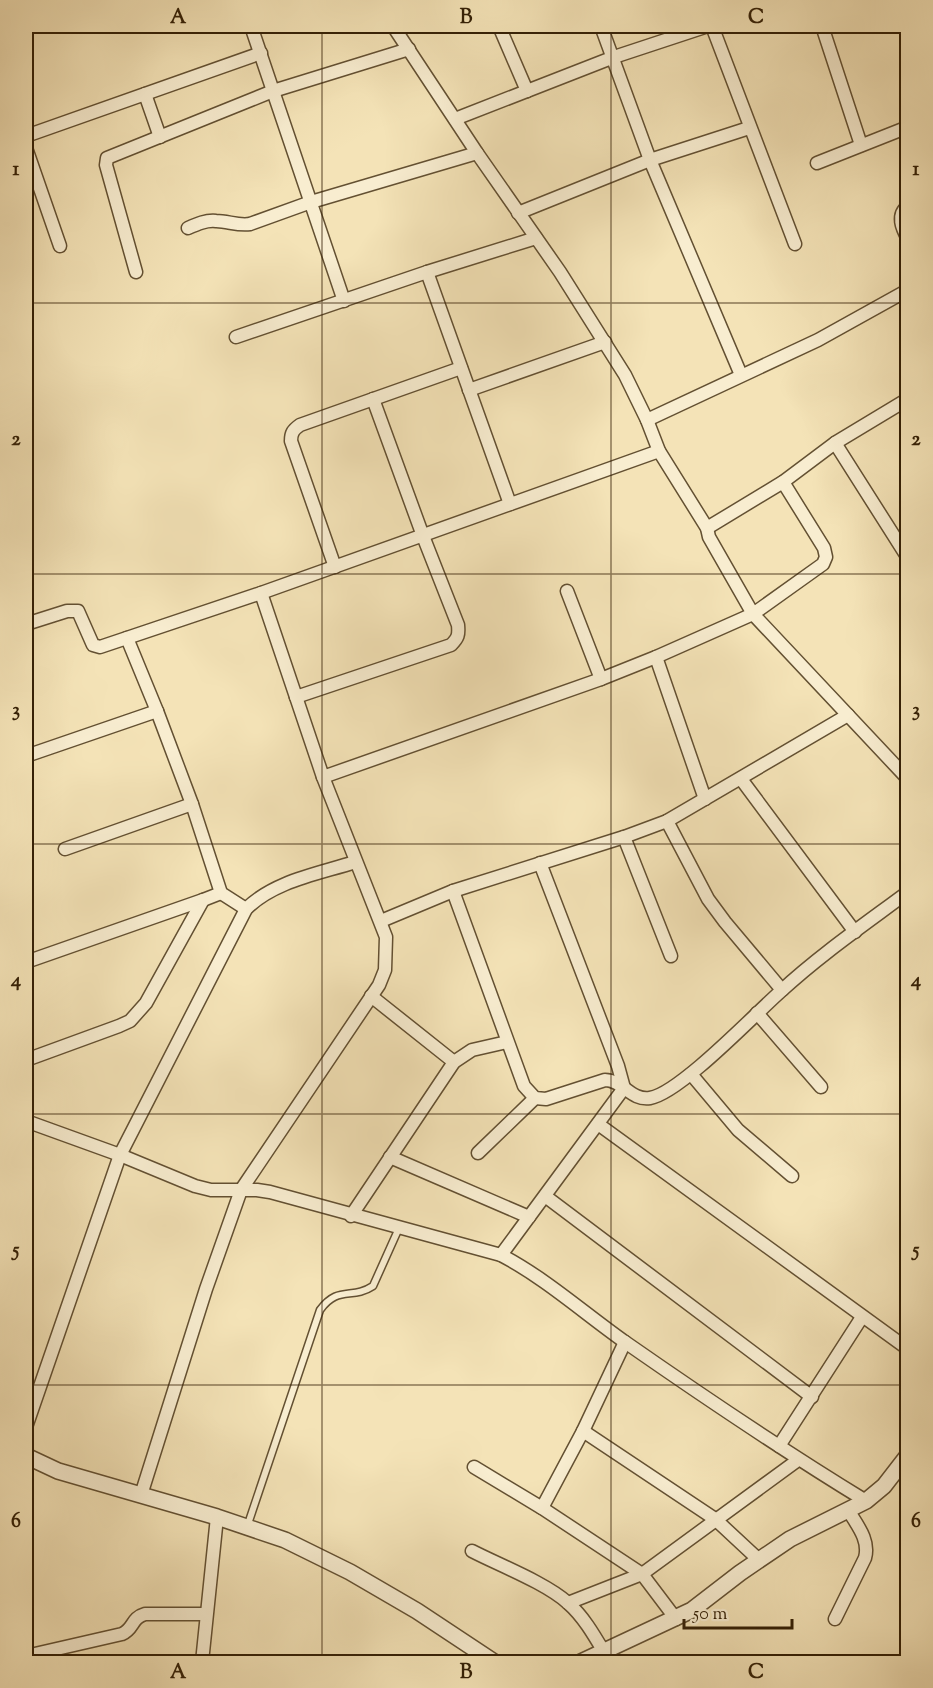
<svg xmlns="http://www.w3.org/2000/svg" width="933" height="1688" viewBox="0 0 933 1688" font-family="'Sorts Mill Goudy',serif">
<style>
.lines{fill:none;stroke-linecap:round;stroke-linejoin:round}
.service-casing{stroke:#635032;stroke-width:9}
.minor-casing{stroke:#635032;stroke-width:15}
.tertiary-casing{stroke:#635032;stroke-width:18}
.service{stroke:#f8edd0;stroke-width:6}
.minor{stroke:#f8edd0;stroke-width:12}
.tertiary{stroke:#f8edd0;stroke-width:15}
.grid{fill:none;stroke:#331f05;stroke-width:1.5;stroke-opacity:0.55}
.neatline{fill:none;stroke:#331f05;stroke-width:2}
.grid-label{font-size:20px;text-anchor:middle;font-weight:bold;fill:#331f05}
</style>
<rect width="100%" height="100%" fill="#f4e3b7"/>
<filter id="stains"><feTurbulence type="fractalNoise" baseFrequency=".00333" numOctaves="4"/><feColorMatrix values="0 0 0 0 .2 0 0 0 0 .09 0 0 0 0 .02 0 0 0 .5 -.17"/></filter>
<radialGradient id="worn" r=".72"><stop offset=".6" stop-color="#630" stop-opacity="0"/><stop offset="1" stop-color="#630" stop-opacity=".3"/></radialGradient>
<g class="lines">
<g class="service-casing">
<path id="service" d="M247,1527l73,-217c18,-25 32,-10 53,-24l26,-58"/>
</g>
<g class="minor-casing">
<g id="minor">
<path d="M251,26l93,275"/>
<path d="M393,26l84,127 83,119 65,103 22,45 12,31 48,77 2,9 44,77 155,165"/>
<path d="M499,26l28,65"/>
<path d="M601,26l49,134 91,215"/>
<path d="M712,26l83,218"/>
<path d="M822,26l39,119"/>
<path d="M145,94l15,43"/>
<path d="M455,119l159,-62 94,-31"/>
<path d="M26,136l235,-83"/>
<path d="M26,148l34,98"/>
<path d="M817,163l91,-36"/>
<path d="M908,206c-12,9 -6,22 0,33"/>
<path d="M518,213l132,-53 99,-32"/>
<path d="M188,228c9,-4 18,-8 28,-7 12,0 22,5 34,3l61,-22 166,-49"/>
<path d="M136,272l-30,-107 1,-7 166,-67 136,-42"/>
<path d="M427,272l83,232"/>
<path d="M236,337l191,-65 109,-34"/>
<path d="M469,390l136,-48"/>
<path d="M647,420l171,-80 90,-50"/>
<path d="M835,443l73,115"/>
<path d="M707,528l76,-46 52,-39 73,-44"/>
<path d="M335,567l-44,-126c0,-8 2,-11 9,-16l161,-57"/>
<path d="M567,591l34,88"/>
<path d="M26,624l41,-13h11l15,34 7,2 161,-54 398,-142"/>
<path d="M127,638l30,73 35,93 29,89 25,16"/>
<path d="M656,657l49,142"/>
<path d="M296,697l155,-52c7,-7 8,-10 7,-20l-35,-89 -50,-137"/>
<path d="M26,756l131,-45"/>
<path d="M323,777l278,-98 55,-22 97,-43 70,-50 3,-7 -2,-9 -41,-66"/>
<path d="M741,779l114,153"/>
<path d="M667,821l41,78 17,23 57,68"/>
<path d="M624,837l47,119"/>
<path d="M65,849l127,-45"/>
<path d="M453,891l71,195 11,12 11,1 59,-19c18,0 26,21 45,18 30,-5 105,-84 131,-107 39,-36 84,-67 127,-99"/>
<path d="M381,921l72,-30 171,-54 43,-16 181,-106"/>
<path d="M26,962l177,-62 18,-7"/>
<path d="M371,996l83,66"/>
<path d="M757,1013l64,74"/>
<path d="M26,1060l93,-34 11,-5 16,-18 57,-103"/>
<path d="M691,1074l47,56 54,46"/>
<path d="M26,1121l94,34 75,31 16,4h46l13,2 231,63c44,23 83,58 124,87 79,55 159,109 241,159"/>
<path d="M598,1124l310,225"/>
<path d="M478,1153l57,-55"/>
<path d="M390,1157l139,60"/>
<path d="M545,1196l267,201"/>
<path d="M351,1216l103,-154 18,-12 35,-8"/>
<path d="M501,1255l123,-167 -6,-22 -78,-203"/>
<path d="M26,1427l94,-272 126,-246c28,-28 72,-35 109,-47"/>
<path d="M583,1431l132,88 43,40"/>
<path d="M779,1446l83,-129"/>
<path d="M474,1467l68,41 100,66 34,45"/>
<path d="M141,1495l65,-206 35,-99 138,-205 6,-15 1,-33 -63,-160 -62,-184"/>
<path d="M542,1508l41,-77 42,-89"/>
<path d="M472,1551c27,14 74,32 96,52 15,13 26,32 36,49"/>
<path d="M568,1603l74,-29 156,-114"/>
<path d="M835,1619l30,-61c5,-18 -8,-33 -17,-48"/>
<path d="M26,1656l96,-22c12,-5 9,-16 23,-20h61"/>
<path d="M202,1662l15,-145"/>
</g>
</g>
<g class="tertiary-casing">
<g id="tertiary">
<path d="M26,1456l32,15 159,46 68,23 65,32 67,39 77,51"/>
<path d="M581,1662l111,-52 48,-37 50,-34 76,-38 18,-15 24,-31"/>
</g>
</g>
<use href="#service" class="service"/>
<use href="#minor" class="minor"/>
<use href="#tertiary" class="tertiary"/>
</g>
<path class="grid" d="M322,26v1636M611,26v1636M26,303h882M26,574h882M26,844h882M26,1114h882M26,1385h882"/>
<rect width="933" height="1688" fill="none" stroke="#f4e3b7" stroke-width="66"/>
<path d="M684 1619v9h108v-9" fill="none" stroke="#331f05" stroke-width="3"/>
<text x="693" y="1619" font-size="18" fill="#331f05" stroke="#f8edd0" stroke-width="4.5" paint-order="stroke">50 m</text>
<rect x="33" y="33" width="867" height="1622" class="neatline"/>
<g class="grid-label">
<text x="178" y="23">A</text>
<text x="466" y="23">B</text>
<text x="756" y="23">C</text>
<text x="16" y="175">1</text>
<text x="916" y="175">1</text>
<text x="16" y="445">2</text>
<text x="916" y="445">2</text>
<text x="16" y="716">3</text>
<text x="916" y="716">3</text>
<text x="16" y="986">4</text>
<text x="916" y="986">4</text>
<text x="16" y="1256">5</text>
<text x="916" y="1256">5</text>
<text x="16" y="1527">6</text>
<text x="916" y="1527">6</text>
<text x="178" y="1678">A</text>
<text x="466" y="1678">B</text>
<text x="756" y="1678">C</text>
</g>
<rect width="100%" height="100%" filter="url(#stains)"/>
<rect width="100%" height="100%" fill="url(#worn)"/>
</svg>
